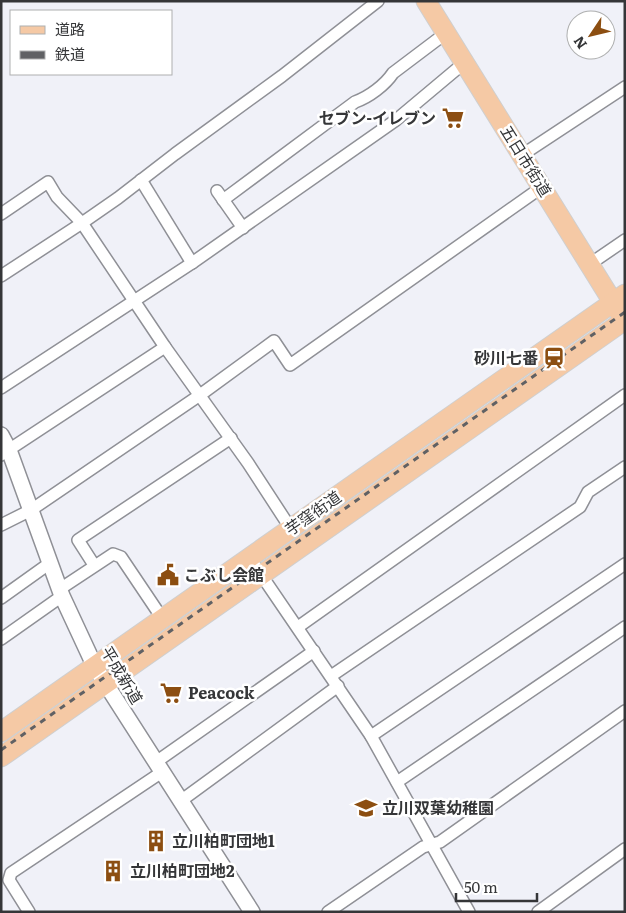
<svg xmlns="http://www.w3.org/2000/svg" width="626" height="913" viewBox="0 0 626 913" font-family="Literata,'Noto Sans JP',serif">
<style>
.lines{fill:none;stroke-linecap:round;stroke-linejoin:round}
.minor-casing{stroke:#8f9096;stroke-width:14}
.tertiary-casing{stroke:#8f9096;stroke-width:18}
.primary-casing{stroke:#cfcfcf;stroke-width:21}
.minor{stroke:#fff;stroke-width:11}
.tertiary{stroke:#fff;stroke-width:15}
.primary{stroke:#f5c9a5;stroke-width:19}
.rail{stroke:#606164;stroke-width:3;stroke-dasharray:6 6;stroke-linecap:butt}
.labels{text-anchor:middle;stroke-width:5;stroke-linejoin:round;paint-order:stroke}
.poi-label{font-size:16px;font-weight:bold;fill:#353638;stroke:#fff;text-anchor:start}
.street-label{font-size:16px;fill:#353638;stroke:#fff}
</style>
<rect width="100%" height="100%" fill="#f0f1f8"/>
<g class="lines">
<g class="minor-casing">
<g id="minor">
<path d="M522,155l103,-68"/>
<path d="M141,180l51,83"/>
<path d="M217,191l26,37"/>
<path d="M223,200l132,-98c14,-5 30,-17 38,-29l53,-40"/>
<path d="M1,214l47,-32 9,15 25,26 83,124 83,116 43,66"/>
<path d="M590,264l35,-24"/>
<path d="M1,276l81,-53 36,-25 57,-44 107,-78 96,-75"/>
<path d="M1,388l191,-125 204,-143 68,-57"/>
<path d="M1,455l164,-108"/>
<path d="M1,525l30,-15 169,-115 74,-54 16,24 252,-178"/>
<path d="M249,557l122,179 98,176"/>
<path d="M94,565l-16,-25 153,-102"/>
<path d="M60,589l53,-35 8,3 41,61"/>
<path d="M1,598l49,-35"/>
<path d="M298,627l327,-232"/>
<path d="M1,639l61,-43"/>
<path d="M331,676l249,-169 8,-15 37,-25"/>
<path d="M371,736l254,-172"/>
<path d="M156,762l158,-111"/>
<path d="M397,782l228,-155"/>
<path d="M182,800l156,-114"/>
<path d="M29,912l-20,-32 2,-7 151,-101"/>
<path d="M328,912l95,-65 17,-5 185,-131"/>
<path d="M538,912l87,-63"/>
</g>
</g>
<g class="tertiary-casing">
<path id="tertiary" d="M1,435l8,15 53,146 33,71 157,245"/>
</g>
<g class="primary-casing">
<g id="primary">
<path d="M426,1l193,311"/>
<path d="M1,732l624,-438"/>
<path d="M1,757l624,-437"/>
</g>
</g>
<use href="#minor" class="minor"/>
<use href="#tertiary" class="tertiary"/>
<use href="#primary" class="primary"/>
<path class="rail" d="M1,750l624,-438"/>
</g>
<defs>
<g id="supermarket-bare" transform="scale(1.725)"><path d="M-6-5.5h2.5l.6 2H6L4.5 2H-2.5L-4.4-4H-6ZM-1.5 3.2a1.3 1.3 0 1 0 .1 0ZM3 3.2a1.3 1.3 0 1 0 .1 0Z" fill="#8c4e11" stroke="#fff" stroke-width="2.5" paint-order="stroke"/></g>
<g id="station-bare" transform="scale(1.725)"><path d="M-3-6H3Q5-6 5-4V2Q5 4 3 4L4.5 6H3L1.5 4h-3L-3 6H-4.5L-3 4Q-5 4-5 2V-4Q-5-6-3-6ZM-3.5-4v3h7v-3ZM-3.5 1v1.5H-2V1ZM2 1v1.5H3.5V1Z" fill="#8c4e11" stroke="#fff" stroke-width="2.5" paint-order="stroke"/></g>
<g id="civic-bare" transform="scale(1.725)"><path d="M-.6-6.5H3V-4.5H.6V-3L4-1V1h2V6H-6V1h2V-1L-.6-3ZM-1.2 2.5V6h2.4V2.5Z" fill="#8c4e11" stroke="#fff" stroke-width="2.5" paint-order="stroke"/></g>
<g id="school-bare" transform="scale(1.725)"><path d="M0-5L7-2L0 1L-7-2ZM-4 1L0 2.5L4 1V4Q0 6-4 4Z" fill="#8c4e11" stroke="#fff" stroke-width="2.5" paint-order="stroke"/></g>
<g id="building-bare" transform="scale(1.725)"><path d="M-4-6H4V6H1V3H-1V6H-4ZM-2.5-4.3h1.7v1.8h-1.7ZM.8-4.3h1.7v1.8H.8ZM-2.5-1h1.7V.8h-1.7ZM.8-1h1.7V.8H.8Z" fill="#8c4e11" stroke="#fff" stroke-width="2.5" paint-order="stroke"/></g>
</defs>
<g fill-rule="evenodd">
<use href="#supermarket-bare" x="453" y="118"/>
<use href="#station-bare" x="554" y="358"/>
<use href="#civic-bare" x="168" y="575"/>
<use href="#supermarket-bare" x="171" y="693"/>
<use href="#school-bare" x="366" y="808"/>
<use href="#building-bare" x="156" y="841"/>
<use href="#building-bare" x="113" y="871"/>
</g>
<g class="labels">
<g class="poi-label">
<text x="436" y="124" text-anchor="end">セブン-イレブン</text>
<text x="538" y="364" text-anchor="end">砂川七番</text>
<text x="184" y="581">こぶし会館</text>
<text x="188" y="699">Peacock</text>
<text x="382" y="814">立川双葉幼稚園</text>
<text x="172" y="847">立川柏町団地1</text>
<text x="130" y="877">立川柏町団地2</text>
</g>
<g class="street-label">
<text transform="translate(526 161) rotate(58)" y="6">五日市街道</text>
<text transform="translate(313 513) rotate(-35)" y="6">芋窪街道</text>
<text transform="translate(122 675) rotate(59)" y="6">平成新道</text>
</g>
</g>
<rect width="626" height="913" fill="none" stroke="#353638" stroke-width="5"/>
<rect x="10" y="10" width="162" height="65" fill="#ffffff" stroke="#aeafaf"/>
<rect x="20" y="26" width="25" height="8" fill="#f5c9a5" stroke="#aeafaf"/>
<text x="55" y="35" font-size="15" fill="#353638">道路</text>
<rect x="20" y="51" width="25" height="8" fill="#606164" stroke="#aeafaf"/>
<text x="55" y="60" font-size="15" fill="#353638">鉄道</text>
<g transform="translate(591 35) rotate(235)"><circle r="24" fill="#ffffff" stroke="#aeafaf"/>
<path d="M0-4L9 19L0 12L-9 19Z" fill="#8c4e11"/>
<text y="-8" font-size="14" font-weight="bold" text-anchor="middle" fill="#353638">N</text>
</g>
<path d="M456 893v8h81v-8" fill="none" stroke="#353638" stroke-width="2.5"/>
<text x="464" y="893" font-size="15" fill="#353638" stroke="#ffffff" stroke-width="4" paint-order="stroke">50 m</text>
</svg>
